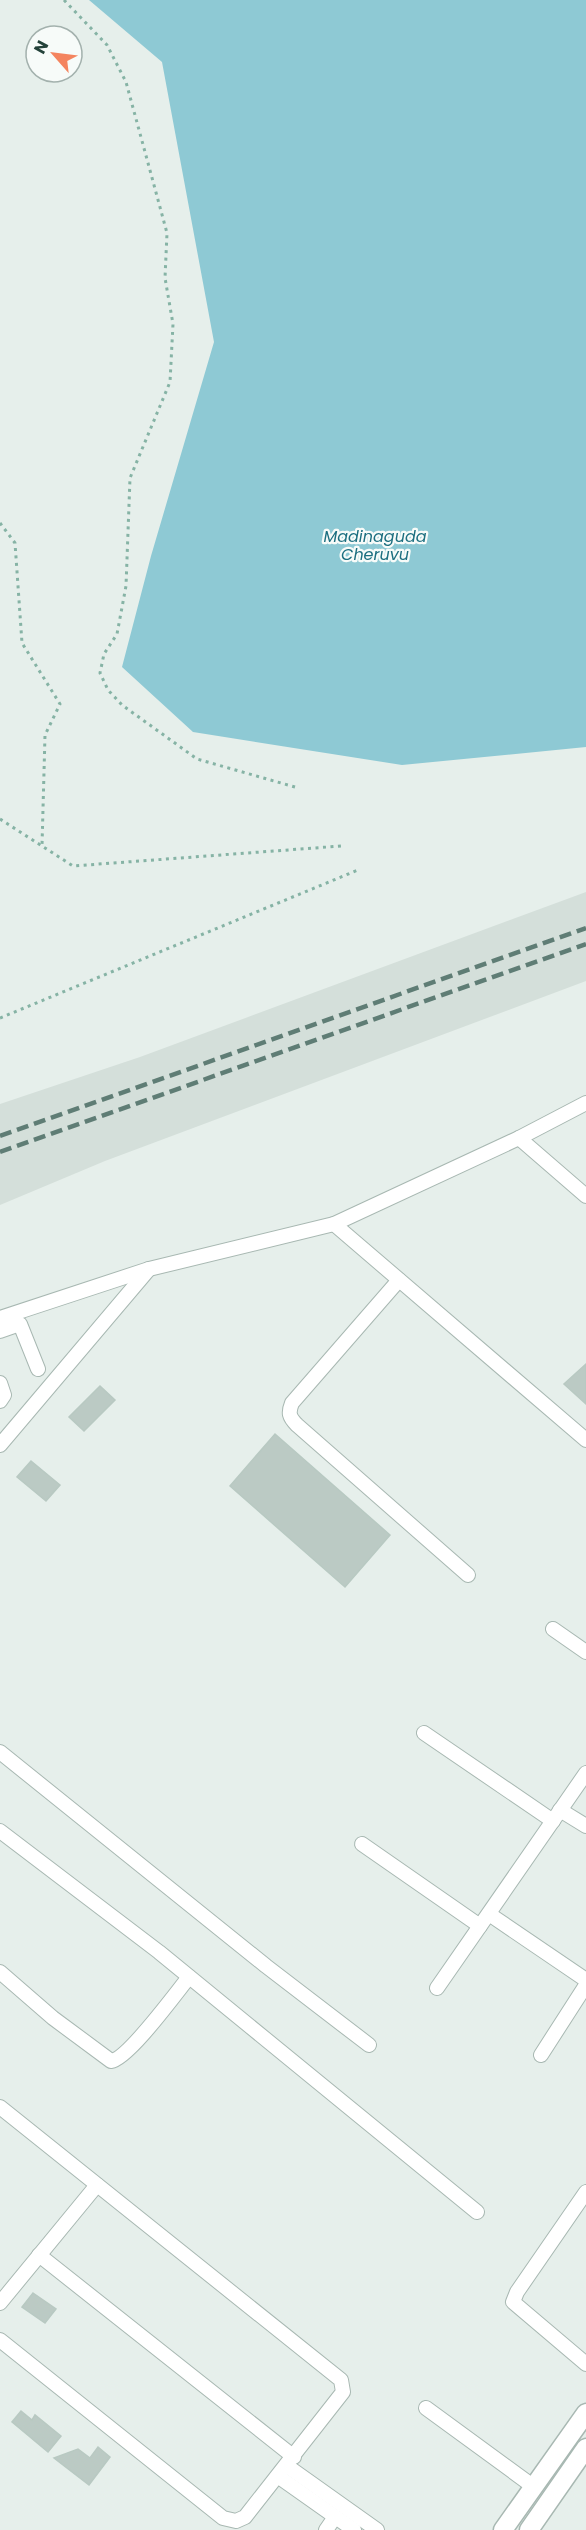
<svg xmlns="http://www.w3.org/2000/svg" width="586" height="2530" viewBox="0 0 586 2530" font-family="Poppins,sans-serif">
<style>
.built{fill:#d4dfda}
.water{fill:#8ec9d4}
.building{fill:#bbcac4;stroke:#b8c9c2;stroke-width:1.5}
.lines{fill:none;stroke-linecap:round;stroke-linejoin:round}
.minor-casing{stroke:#a8b8b2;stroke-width:16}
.tertiary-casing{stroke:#a8b8b2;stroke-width:21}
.path{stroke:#86b3a5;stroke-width:3;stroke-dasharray:3 4.5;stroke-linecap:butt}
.minor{stroke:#fff;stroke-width:14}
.tertiary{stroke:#fff;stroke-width:18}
.rail{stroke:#5f7d75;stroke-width:4.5;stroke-dasharray:12 6;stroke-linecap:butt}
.labels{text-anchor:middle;stroke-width:4.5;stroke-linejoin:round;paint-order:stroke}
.water-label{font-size:16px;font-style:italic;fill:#1c6f80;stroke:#f7fbf9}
</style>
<rect width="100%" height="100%" fill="#e6efeb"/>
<path class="built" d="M586,892v89l-481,180 -105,44v-101l140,-47z"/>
<path class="water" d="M89,0h497v747l-184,18 -209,-33 -71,-65 29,-111 63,-214 -52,-280z"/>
<g class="building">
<path d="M586,1364v40l-22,-20z"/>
<path d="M100,1386l15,14 -31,31 -15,-14z"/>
<path d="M275,1434l115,101 -45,52 -115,-101z"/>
<path d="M31,1461l29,24 -14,16 -29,-24z"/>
<path d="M33,2293l23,16 -11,14 -23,-16z"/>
<path d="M21,2411l11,9 3,-5 26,21 -13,16 -36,-30z"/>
<path d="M98,2447l12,10 -21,28 -35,-27 24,-9 12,9z"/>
</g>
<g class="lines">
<g class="minor-casing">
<g id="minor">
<path d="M519,1138l67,58"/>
<path d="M334,1224l252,216"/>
<path d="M399,1280l-107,123c-4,10 -3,14 5,22l171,150"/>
<path d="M0,1318l149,-49 185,-45 185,-86 67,-35"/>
<path d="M0,1331l20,-7 18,45"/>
<path d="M0,1383l4,12 -4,6"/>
<path d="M0,1445l149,-176"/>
<path d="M553,1629l33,23"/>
<path d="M424,1733l129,88"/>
<path d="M0,1752l266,214 103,79"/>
<path d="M560,1810l26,16"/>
<path d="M0,1831l159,121 318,260"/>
<path d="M362,1844l118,82"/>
<path d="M489,1914l97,66"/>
<path d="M0,1972l53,46 58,43c17,-2 65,-68 78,-84"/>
<path d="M437,1988l149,-215"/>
<path d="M541,2055l45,-70"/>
<path d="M0,2107l341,273 2,12 -98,125 -9,4 -13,-3 -223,-178"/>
<path d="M586,2192l-69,100 -4,10 73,62"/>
<path d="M39,2255l255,202"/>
<path d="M0,2303l97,-118"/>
<path d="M426,2408l108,79"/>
<path d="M287,2466l90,64"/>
<path d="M279,2477l75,53"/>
<path d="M326,2530l9,-13"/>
</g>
</g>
<g class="tertiary-casing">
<g id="tertiary">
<path d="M503,2530l83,-117"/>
<path d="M529,2530l57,-82"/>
</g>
</g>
<g class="path">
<path d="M64,0l43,45 19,37 41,151 -2,45 8,46 -3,58 -40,96 -4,108 -9,48 -13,20 -4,19 8,17 14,15 75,54 98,28"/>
<path d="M0,523l15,20 7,100 38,61 -15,31 -3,111"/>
<path d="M0,819l73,47 268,-20"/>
<path d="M0,1018l358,-148"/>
</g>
<use href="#minor" class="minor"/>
<use href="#tertiary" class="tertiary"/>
<g class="rail">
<path d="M0,1136l586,-208"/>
<path d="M0,1152l586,-208"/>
</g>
</g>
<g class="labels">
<g class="water-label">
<text x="375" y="542">Madinaguda<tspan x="375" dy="18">Cheruvu</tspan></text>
</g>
</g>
<g transform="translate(54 54) rotate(298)"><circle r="28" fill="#f7fbf9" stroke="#a3b1ad" stroke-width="1.5"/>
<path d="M0-4.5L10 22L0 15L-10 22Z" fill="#f4845f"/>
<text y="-9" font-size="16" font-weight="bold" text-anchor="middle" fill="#24423a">N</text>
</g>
</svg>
